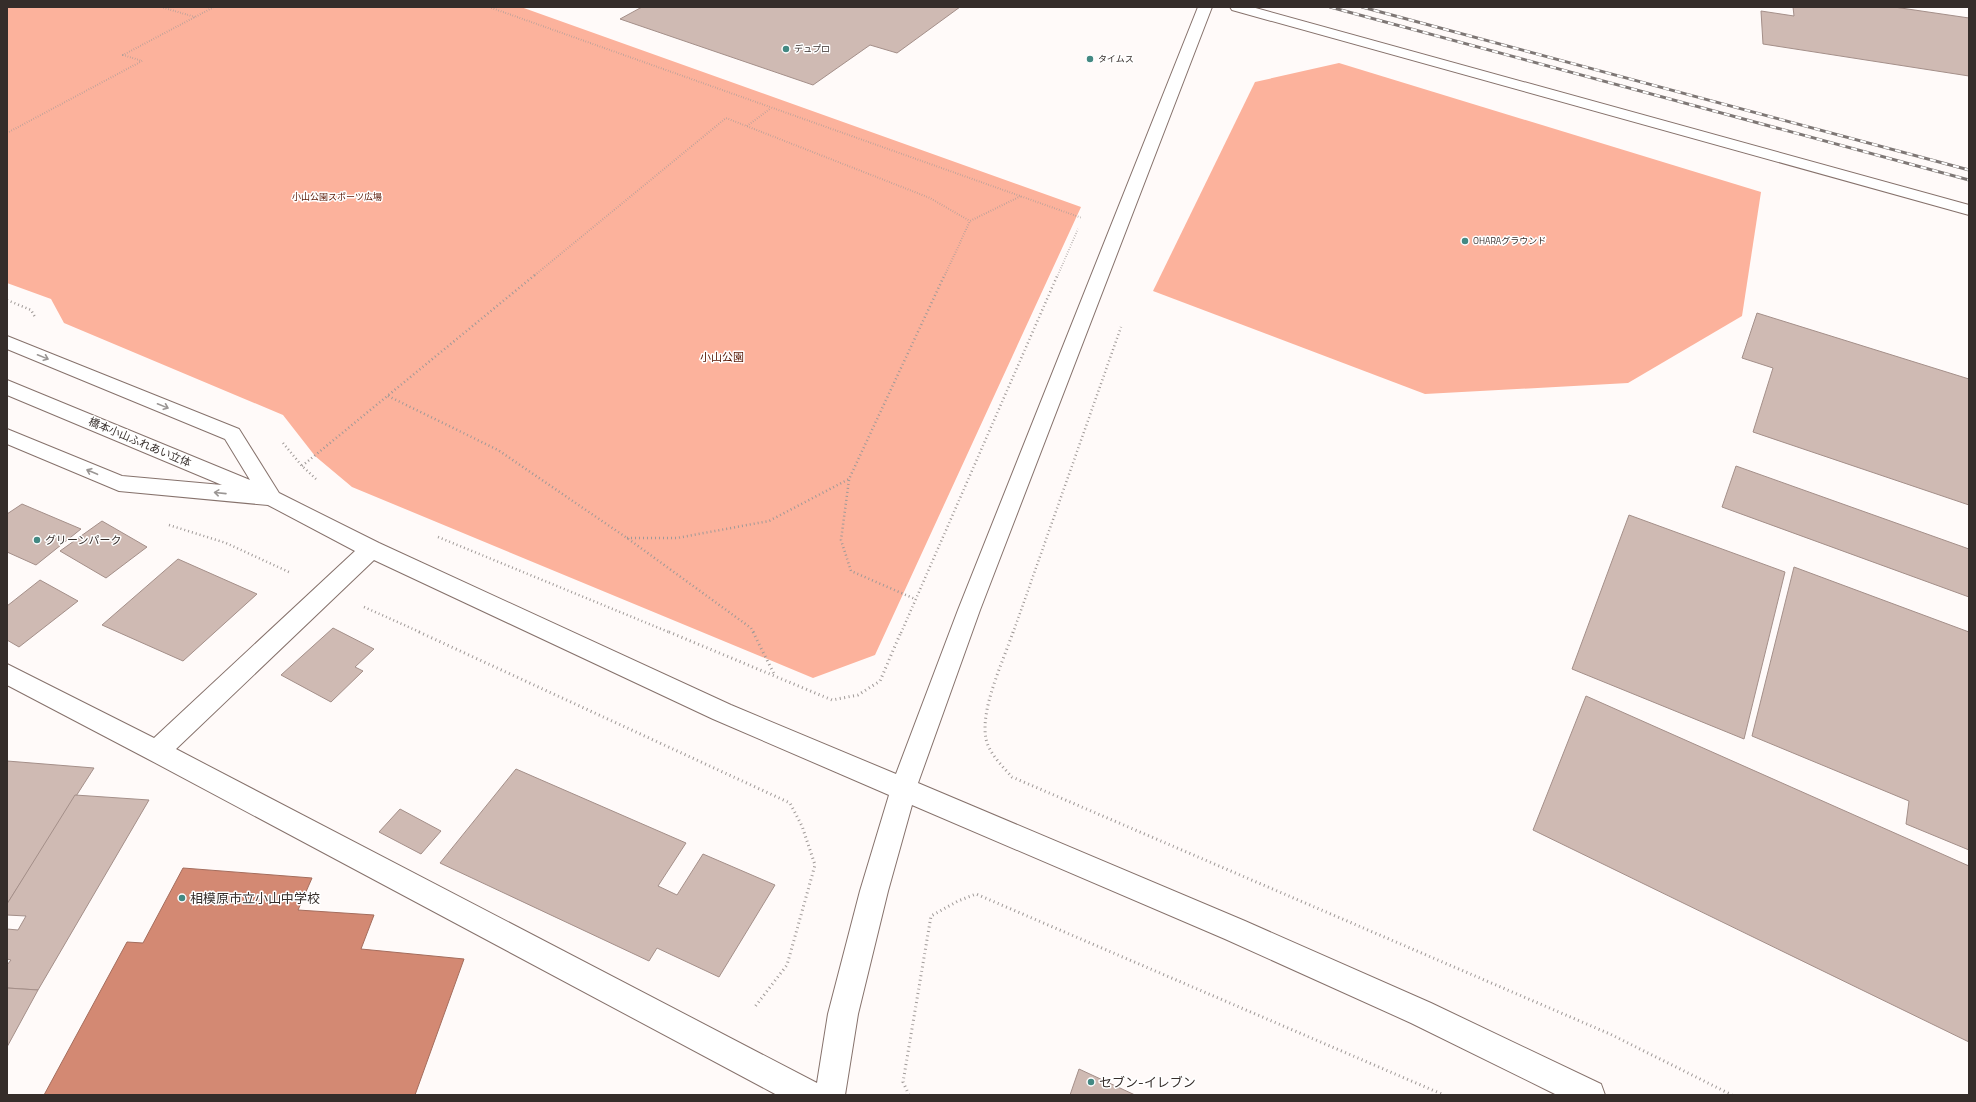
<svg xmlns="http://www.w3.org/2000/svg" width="1976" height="1102" viewBox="0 0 1976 1102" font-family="'Titillium Web','Noto Sans JP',sans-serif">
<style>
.green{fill:#fcb29c}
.water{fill:#d38973;stroke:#a46d5d}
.building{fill:#cfbab3;stroke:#a48f89}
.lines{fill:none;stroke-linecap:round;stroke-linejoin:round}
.minor-casing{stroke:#86726c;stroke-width:2}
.path-far2{stroke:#9f9997;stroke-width:2;stroke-dasharray:0.5 2;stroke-linecap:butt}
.path-far1{stroke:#9f9997;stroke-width:2.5;stroke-dasharray:1 3;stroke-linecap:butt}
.path{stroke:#9f9997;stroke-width:3;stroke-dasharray:1 3.5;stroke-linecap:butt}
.minor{fill:#fff;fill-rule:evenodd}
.rail-casing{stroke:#7e7775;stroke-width:3}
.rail{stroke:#fff;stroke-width:2;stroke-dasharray:6;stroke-linecap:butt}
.oneway{stroke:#9a9694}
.poi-dot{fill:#438983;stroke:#fff;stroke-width:1.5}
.labels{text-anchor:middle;stroke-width:3;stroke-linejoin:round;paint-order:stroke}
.far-poi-label{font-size:9px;fill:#352d2a;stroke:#fff;text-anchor:start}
.far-park-label{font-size:9px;fill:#551400;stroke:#fff}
.park-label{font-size:11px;fill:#551400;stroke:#fff}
.street-label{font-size:11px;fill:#352d2a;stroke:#fff}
.poi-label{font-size:11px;fill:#352d2a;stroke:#fff;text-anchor:start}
.near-poi-label{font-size:13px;fill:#352d2a;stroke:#fff;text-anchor:start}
</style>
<rect width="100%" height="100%" fill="#fffaf9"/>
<g class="green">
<path d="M7,7h514l560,200 -206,448 -62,23 -461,-191 -37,-31 -32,-41 -219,-92 -13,-24 -44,-16z"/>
<path d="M1339,63l422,129 -19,124 -114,67 -203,11 -272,-103 102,-209z"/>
</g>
<path class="water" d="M183,868l129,10 -14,32 76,5 -13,34 103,10 -49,136h-371l83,-153 16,1z"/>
<g class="building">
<path d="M642,7h318l-63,46 -27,-8 -57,40 -193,-66z"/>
<path d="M1793,7h101l75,11v58l-206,-32 -2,-33 33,5z"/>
<path d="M1757,313l212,66v126l-216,-73 20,-64 -31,-10z"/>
<path d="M1736,466l233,83v48l-247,-90z"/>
<path d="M22,504l59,25 -45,36 -29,-13v-38z"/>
<path d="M1629,515l156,57 -41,167 -172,-70z"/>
<path d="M102,521l45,26 -41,31 -46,-27z"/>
<path d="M178,559l79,35 -74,67 -81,-36z"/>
<path d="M1794,567l175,65v218l-63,-26 3,-23 -157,-65z"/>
<path d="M40,580l38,21 -59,46 -12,-7v-34z"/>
<path d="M333,628l41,21 -19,18 8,4 -32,31 -50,-27z"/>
<path d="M1586,696l383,170v176l-436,-212z"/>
<path d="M7,761l87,7 -87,136z"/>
<path d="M516,769l170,74 -28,43 19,9 26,-41 72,31 -56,92 -62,-29 -8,13 -209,-98z"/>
<path d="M75,795l74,5 -111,190 -31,-2v-23l4,-5 -4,-1v-30l11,1 8,-14 -19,-1v-11z"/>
<path d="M400,809l41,22 -20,23 -42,-22z"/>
<path d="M7,988l31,2 -31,57z"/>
<path d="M1079,1069l56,26h-65z"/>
</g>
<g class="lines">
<g class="minor-casing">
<g id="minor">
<path d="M1198,7h14l-232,603 -62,173 327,138 186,82 170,81 4,11h-48l-146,-72 -186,-84 -313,-134 -24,86 -30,123 -13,81h-68l-629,-336 -141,-74v-21l147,74 201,-187 -87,-46 -149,-14 -112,-47v-15l115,47 100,9 -215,-90v-15l243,100 -25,-41 -218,-90v-13l232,93 40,64 100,50 352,162 165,69 62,-164zM374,560l339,159 176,76 -29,96 -32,123 -11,69 -641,-334z"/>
<path d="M1230,7h22l717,198v10l-737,-205z"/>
</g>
</g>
<g class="path-far2">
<path d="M161,7l34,10"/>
<path d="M489,7l593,211"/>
<path d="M747,126l24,-18"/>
<path d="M7,133l135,-72 -19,-6 91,-48"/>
<path d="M535,275l191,-157 204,80 40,23"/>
<path d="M945,275l25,-54 51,-25"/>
<path d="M1058,275l20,-46"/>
</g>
<g class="path-far1">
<path d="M7,300l24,10 4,7"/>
<path d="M388,396l110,54 129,88 124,90 3,5"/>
<path d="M283,443l19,23 14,13"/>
<path d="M302,466l234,-192"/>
<path d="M849,480l-8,60 10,31 64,28"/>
<path d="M169,525l57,18 65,30"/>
<path d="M438,537l233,96"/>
<path d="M627,538h50l92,-17 80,-42 96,-205"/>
<path d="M364,607l58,26"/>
<path d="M901,633l157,-359"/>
<path d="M1013,633l108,-306"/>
</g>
<g class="path">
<path d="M419,632l371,171 12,23 13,39 -28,100 -33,43"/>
<path d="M669,632l163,68 26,-5 22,-14 21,-49"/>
<path d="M753,632l22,44"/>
<path d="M1013,632c-10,30 -33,77 -27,107 3,14 17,28 26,38l598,257 122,61"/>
<path d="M909,1095l-6,-13 28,-166 27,-15 18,-7 468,201"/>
</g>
<use href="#minor" class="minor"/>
<g class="rail-casing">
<g id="rail">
<path d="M1330,7l639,173"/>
<path d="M1362,7l607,163"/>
</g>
</g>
<use href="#rail" class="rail"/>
</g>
<defs><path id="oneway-shaft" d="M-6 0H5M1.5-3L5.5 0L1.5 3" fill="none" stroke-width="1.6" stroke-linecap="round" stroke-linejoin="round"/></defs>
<g class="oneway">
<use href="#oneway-shaft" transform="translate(43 357) rotate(22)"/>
<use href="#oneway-shaft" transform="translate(163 406) rotate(22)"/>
<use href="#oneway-shaft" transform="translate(92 472) rotate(-157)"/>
<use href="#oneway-shaft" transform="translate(220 493) rotate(-174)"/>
</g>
<g class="poi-dot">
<circle cx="786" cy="49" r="4"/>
<circle cx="1090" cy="59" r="4"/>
<circle cx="1465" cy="241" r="4"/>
<circle cx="37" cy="540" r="4"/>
<circle cx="182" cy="898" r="4"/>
<circle cx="1091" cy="1082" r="4"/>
</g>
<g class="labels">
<g class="far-poi-label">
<text x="794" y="52">デュプロ</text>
<text x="1098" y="62">タイムス</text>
<text x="1473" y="244">OHARAグラウンド</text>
</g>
<g class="far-park-label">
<text x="337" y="200">小山公園スポーツ広場</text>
</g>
<g class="park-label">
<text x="722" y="361">小山公園</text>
</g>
<g class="street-label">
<text transform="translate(140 442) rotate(23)" y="4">橋本小山ふれあい立体</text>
</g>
<g class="poi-label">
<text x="45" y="544">グリーンパーク</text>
</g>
<g class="near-poi-label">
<text x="190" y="903">相模原市立小山中学校</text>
<text x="1099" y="1087">セブン-イレブン</text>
</g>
</g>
<rect width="1976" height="1102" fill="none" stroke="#352d2a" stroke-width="16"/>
</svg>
